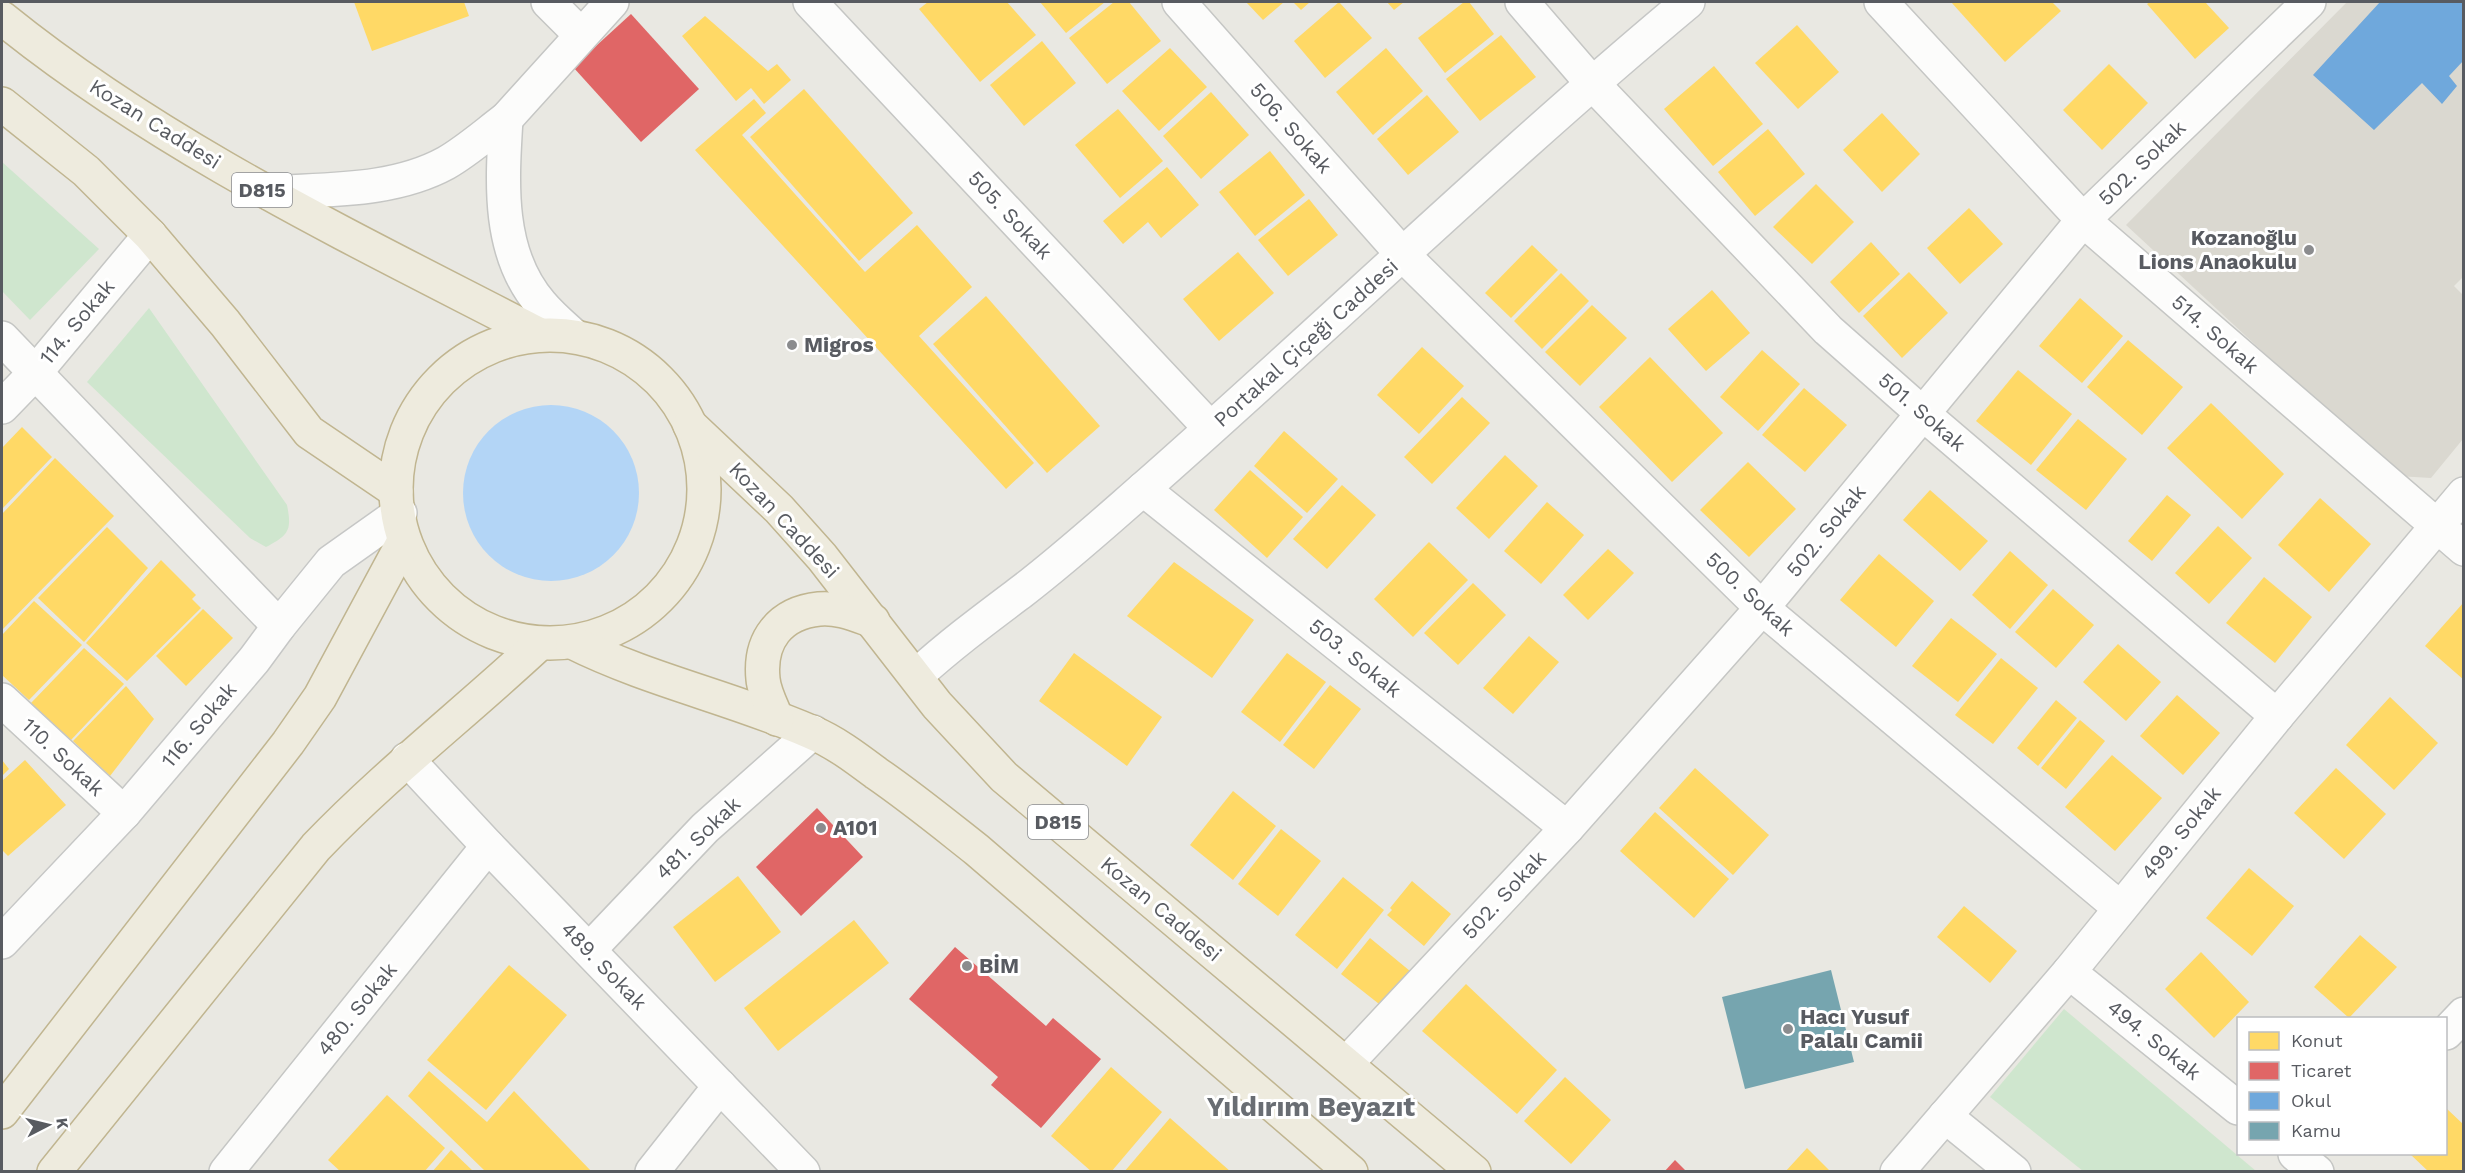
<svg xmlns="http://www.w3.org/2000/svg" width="2465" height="1173" viewBox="0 0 2465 1173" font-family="'Work Sans',sans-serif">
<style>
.education{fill:#dad8d0}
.green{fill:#cfe6ce}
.water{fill:#b3d5f6}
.homes{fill:#ffd966}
.shops{fill:#e06666}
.schools{fill:#6fa8dc}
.public{fill:#76a5af}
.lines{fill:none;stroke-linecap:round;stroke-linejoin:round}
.street-casing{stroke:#c5c6c4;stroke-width:36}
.secondary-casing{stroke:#c6c7c6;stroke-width:36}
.highway-casing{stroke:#c0b590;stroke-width:36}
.street{stroke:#fcfcfb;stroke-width:33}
.secondary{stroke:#fcfcfb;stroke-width:33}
.highway{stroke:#eeebde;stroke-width:33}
.poi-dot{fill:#8b8c8e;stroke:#fff;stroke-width:2}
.labels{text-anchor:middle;stroke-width:6;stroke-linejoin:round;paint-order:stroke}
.shield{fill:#fff;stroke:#8a8c90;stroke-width:1.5}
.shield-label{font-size:20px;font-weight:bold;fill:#585b61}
.street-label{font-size:21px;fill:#585b61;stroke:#fff}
.poi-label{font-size:21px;font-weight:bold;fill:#585b61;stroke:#fff;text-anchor:start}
.district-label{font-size:27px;font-weight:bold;fill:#696d73;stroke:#fff}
</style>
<rect width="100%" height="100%" fill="#e9e8e2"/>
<path class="education" d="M2347,2h116l1,274 -10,10 9,9v144l-32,39 -34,-2 -271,-251z"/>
<g class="green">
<path d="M2,162l97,87 -69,71 -28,-29z"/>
<path d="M149,308l138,197c5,25 2,30 -21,42l-16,-9 -163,-156z"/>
<path d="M2064,1009l192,162h-173l-93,-74z"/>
</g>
<circle class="water" cx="551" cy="493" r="88"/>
<g class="homes">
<path d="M354,2h110l5,14 -97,35z"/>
<path d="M928,2h79l29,33 -56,47 -61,-73z"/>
<path d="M1040,2h65l-39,31z"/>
<path d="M1114,2h15l32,39 -54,43 -38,-46z"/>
<path d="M1246,2h38l-21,18z"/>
<path d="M1293,2h17l-9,8z"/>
<path d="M1339,2l33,36 -47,40 -31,-37z"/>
<path d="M1387,2h17l-10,8z"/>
<path d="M1464,2h5l25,32 -49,39 -27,-35z"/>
<path d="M1951,2h101l9,9 -56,51z"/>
<path d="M2150,2h55l24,26 -34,31 -48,-55z"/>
<path d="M705,16l63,55 9,-7 14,16 -27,24 -13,-16 -15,13 -54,-65z"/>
<path d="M1797,25l42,47 -41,37 -43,-46z"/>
<path d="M1501,35l35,42 -56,44 -34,-42z"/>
<path d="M1042,41l34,42 -52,43 -34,-41z"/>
<path d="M1170,48l37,39 -48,44 -37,-40z"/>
<path d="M1386,48l37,43 -50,44 -37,-43z"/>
<path d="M2109,64l39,39 -46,47 -39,-40z"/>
<path d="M1714,66l49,58 -50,42 -49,-57z"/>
<path d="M804,89l109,124 -54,48 -109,-124z"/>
<path d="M1211,92l38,43 -48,44 -38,-43z"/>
<path d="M1427,95l32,37 -51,43 -31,-36z"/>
<path d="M754,99l12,14 -24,22 123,137 52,-47 55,62 -53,49 115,127 -28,26 -311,-339z"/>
<path d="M1118,109l45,52 -43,37 -45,-53z"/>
<path d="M1882,113l38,41 -38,38 -39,-42z"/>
<path d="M1768,129l37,45 -50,42 -37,-44z"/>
<path d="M1270,151l35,44 -50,41 -36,-44z"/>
<path d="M1167,167l32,38 -38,33 -13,-16 -25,22 -20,-23z"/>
<path d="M1816,184l38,38 -42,42 -39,-37z"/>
<path d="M1309,199l29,36 -50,41 -30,-36z"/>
<path d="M1969,208l34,36 -43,40 -33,-36z"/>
<path d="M1871,242l29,32 -41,39 -29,-31z"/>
<path d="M1532,245l26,25 -47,48 -26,-25z"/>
<path d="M1238,252l36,41 -55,48 -36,-42z"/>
<path d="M1909,272l39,41 -46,45 -39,-42z"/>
<path d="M1561,273l28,28 -47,48 -28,-28z"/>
<path d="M1712,290l38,43 -44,38 -38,-42z"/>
<path d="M986,296l114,130 -53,47 -114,-129z"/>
<path d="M2080,298l43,38 -41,47 -43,-37z"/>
<path d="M1592,305l35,33 -47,48 -35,-34z"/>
<path d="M2128,340l55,47 -41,48 -55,-48z"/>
<path d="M1422,347l42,39 -45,48 -42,-39z"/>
<path d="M1762,350l38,34 -42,47 -38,-34z"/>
<path d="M1650,357l73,76 -51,49 -73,-75z"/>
<path d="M2018,370l54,44 -41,51 -55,-44z"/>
<path d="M1804,388l43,37 -42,47 -43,-37z"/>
<path d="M1462,397l28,26 -58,61 -28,-27z"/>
<path d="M2211,403l73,71 -42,45 -75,-71z"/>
<path d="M2078,419l49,40 -41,51 -50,-40z"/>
<path d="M22,427l30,30 -50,52v-61z"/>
<path d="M1284,431l54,48 -31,34 -53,-47z"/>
<path d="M1505,455l33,31 -49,53 -33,-31z"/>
<path d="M55,458l59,58 -112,114v-116z"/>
<path d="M1748,462l48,47 -47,48 -49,-47z"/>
<path d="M1250,470l53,47 -36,41 -53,-48z"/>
<path d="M1342,485l34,30 -49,54 -34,-30z"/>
<path d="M1930,490l58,51 -28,30 -57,-51z"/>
<path d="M2167,495l24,20 -39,46 -24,-20z"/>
<path d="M2320,498l51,46 -42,48 -51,-47z"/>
<path d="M1547,502l37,33 -43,49 -37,-33z"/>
<path d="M2218,526l34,32 -43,46 -34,-31z"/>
<path d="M107,527l41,41 -64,74 -46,-44z"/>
<path d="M1429,542l39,38 -55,57 -39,-38z"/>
<path d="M1608,549l26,24 -46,47 -25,-25z"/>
<path d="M2010,551l38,34 -38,44 -38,-34z"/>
<path d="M1879,554l55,47 -38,46 -56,-47z"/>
<path d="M161,560l35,35 -4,4 9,9 -74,73 -41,-38z"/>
<path d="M1174,562l80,58 -42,58 -85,-62z"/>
<path d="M2264,577l48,40 -37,46 -49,-40z"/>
<path d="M1473,583l33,32 -48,50 -34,-32z"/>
<path d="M2053,589l41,36 -38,43 -41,-36z"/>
<path d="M34,601l48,44 -53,55 -27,-25v-40z"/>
<path d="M2464,602v78l-39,-34z"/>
<path d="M203,609l30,29 -47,48 -30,-30z"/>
<path d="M1951,618l46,36 -39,48 -46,-36z"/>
<path d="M1529,636l30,26 -46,52 -30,-26z"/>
<path d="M2118,644l43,38 -35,39 -43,-39z"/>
<path d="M84,648l40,36 -53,56 -40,-37z"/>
<path d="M1074,653l88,64 -35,49 -88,-65z"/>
<path d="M1287,653l39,29 -46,60 -39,-30z"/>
<path d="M2001,658l37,30 -45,56 -38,-29z"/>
<path d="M1330,685l31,24 -47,60 -31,-24z"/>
<path d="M126,686l28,33 -44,57 -37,-35z"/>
<path d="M2177,695l43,38 -37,42 -43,-39z"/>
<path d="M2390,697l48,46 -44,47 -48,-45z"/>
<path d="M2056,700l21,18 -39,48 -21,-18z"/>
<path d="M2080,720l25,21 -39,48 -25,-21z"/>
<path d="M2112,755l50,43 -47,53 -50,-44z"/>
<path d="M2,760l7,9 -7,7z"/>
<path d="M25,760l41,45 -58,51 -6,-6v-69z"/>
<path d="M1695,768l74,67 -36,40 -74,-67z"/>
<path d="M2336,768l50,46 -42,45 -50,-46z"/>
<path d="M1233,791l43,35 -43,54 -43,-35z"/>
<path d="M1655,812l74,67 -35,39 -74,-67z"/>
<path d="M1281,829l40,32 -43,55 -40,-32z"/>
<path d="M2249,868l45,38 -42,50 -46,-38z"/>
<path d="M738,876l43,56 -66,50 -42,-55z"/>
<path d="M1343,877l41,33 -47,59 -42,-34z"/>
<path d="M1412,881l39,33 -27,32 -37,-31 5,-5 -2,-2z"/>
<path d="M1964,906l53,45 -27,32 -53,-46z"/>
<path d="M854,920l35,43 -111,88 -34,-43z"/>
<path d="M2360,935l37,32 -48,51 -35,-31z"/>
<path d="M1370,938l46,38 -28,35 -47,-37z"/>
<path d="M2201,952l48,50 -35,36 -49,-49z"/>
<path d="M509,965l58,50 -81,95 -59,-50z"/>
<path d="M1466,984l91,86 -40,44 -95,-83z"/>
<path d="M1111,1067l51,45 -51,60h-19l-41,-36z"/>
<path d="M429,1071l58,51 27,-31 78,81h-106l-78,-76z"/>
<path d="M1565,1077l46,43 -40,44 -47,-43z"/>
<path d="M387,1095l58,53 -21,24h-83l-13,-12z"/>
<path d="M2446,1108l18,17v47h-35l-19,-18h36z"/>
<path d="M1170,1118l61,54h-107z"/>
<path d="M1807,1148l24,24h-46z"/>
<path d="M451,1150l23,22h-42z"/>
</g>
<g class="shops">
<path d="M631,14l68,75 -58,53 -68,-75z"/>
<path d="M817,808l46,49 -62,59 -45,-49z"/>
<path d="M955,947l91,79 7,-8 48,41 -60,69 -50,-43 7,-8 -89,-78z"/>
<path d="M1675,1160l12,12h-23z"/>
</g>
<path class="schools" d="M2380,2h84v58l-15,16 8,10 -15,18 -20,-21 -48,47 -61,-55z"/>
<path class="public" d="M1831,970l23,92 -109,27 -23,-92z"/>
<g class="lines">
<g class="street-casing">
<g id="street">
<path d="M548,2l33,33"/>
<path d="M810,2l400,426"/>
<path d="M1179,2l224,253 359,353 358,300"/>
<path d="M1522,2l69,80 237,248 94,83 355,303"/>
<path d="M1881,2l202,218 381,329"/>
<path d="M506,119l106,-117"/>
<path d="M269,193c58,-4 124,-1 177,-30 21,-12 40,-29 60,-44 -4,64 -9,134 35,185 10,12 22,22 33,32"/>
<path d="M2,338l277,288"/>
<path d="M2,407l33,-34 115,-138"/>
<path d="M1143,489l424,339"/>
<path d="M2,700l122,113"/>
<path d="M407,759l81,87 315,326"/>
<path d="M589,950l116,-122 108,-96"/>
<path d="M2069,972l169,136"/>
<path d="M2446,1033l18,-19"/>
<path d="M1346,1064l221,-236 195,-220 321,-388 226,-218"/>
<path d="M1945,1116l69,56"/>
<path d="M2295,1154l22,18"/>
<path d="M226,1172l262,-326"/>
<path d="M652,1172l68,-86"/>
<path d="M1897,1172l172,-200 208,-256 187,-222"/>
</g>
</g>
<g class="secondary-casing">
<g id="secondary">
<path d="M916,676c34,-31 69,-57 105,-84 42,-32 82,-68 122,-103 183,-161 358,-331 545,-487"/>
<path d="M2,942l122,-129 130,-153 25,-34 52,-64 69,-49"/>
</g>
</g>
<g class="highway-casing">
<g id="highway">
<path d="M2,18c162,131 353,221 538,317"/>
<path d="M2,104l84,67 64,64 75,88 84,109 87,59"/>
<circle cx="550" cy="489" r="154"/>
<path d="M690,425l89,84 43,48 115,148 67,72 470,395"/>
<path d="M572,642c76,38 161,56 239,90 24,10 45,26 65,41 35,24 68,51 101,77l374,322"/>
<path d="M777,719c-5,-12 -13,-27 -14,-40 -4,-39 17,-66 56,-70 19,-2 37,6 54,12"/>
<path d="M2,1112l286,-369 32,-46 84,-156"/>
<path d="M54,1172l262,-325c70,-73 150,-135 224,-204"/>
</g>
</g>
<use href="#street" class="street"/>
<use href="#secondary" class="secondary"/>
<use href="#highway" class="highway"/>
</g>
<g class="poi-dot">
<circle cx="2309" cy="250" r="6"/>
<circle cx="792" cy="345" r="6"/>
<circle cx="821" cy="828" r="6"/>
<circle cx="967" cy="966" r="6"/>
<circle cx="1788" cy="1029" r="6"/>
</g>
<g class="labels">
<g class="shield">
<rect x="232" y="173" width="60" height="34" rx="4.5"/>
<rect x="1028" y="805" width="60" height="34" rx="4.5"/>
</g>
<g class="shield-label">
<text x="262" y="197">D815</text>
<text x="1058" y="829">D815</text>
</g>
<g class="street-label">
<text transform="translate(155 124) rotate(32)" y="7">Kozan Caddesi</text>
<text transform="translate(1291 128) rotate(49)" y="7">506. Sokak</text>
<text transform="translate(2142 163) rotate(-44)" y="7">502. Sokak</text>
<text transform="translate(1010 215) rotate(47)" y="7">505. Sokak</text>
<text transform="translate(77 322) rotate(-50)" y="7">114. Sokak</text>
<text transform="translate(2215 334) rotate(41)" y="7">514. Sokak</text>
<text transform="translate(1306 343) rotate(-42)" y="7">Portakal Çiçeği Caddesi</text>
<text transform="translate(1922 412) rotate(41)" y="7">501. Sokak</text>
<text transform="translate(784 520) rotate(47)" y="7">Kozan Caddesi</text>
<text transform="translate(1826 531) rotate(-51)" y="7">502. Sokak</text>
<text transform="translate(1750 594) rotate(43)" y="7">500. Sokak</text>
<text transform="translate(1355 658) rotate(39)" y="7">503. Sokak</text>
<text transform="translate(199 725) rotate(-50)" y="7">116. Sokak</text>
<text transform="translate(63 757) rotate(43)" y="7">110. Sokak</text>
<text transform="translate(2181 833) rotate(-51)" y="7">499. Sokak</text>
<text transform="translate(698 838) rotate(-44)" y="7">481. Sokak</text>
<text transform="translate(1504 895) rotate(-47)" y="7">502. Sokak</text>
<text transform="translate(1161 909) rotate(40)" y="7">Kozan Caddesi</text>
<text transform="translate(604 966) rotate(46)" y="7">489. Sokak</text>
<text transform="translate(357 1009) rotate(-51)" y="7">480. Sokak</text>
<text transform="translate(2154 1040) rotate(39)" y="7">494. Sokak</text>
</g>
<g class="poi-label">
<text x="2297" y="245" text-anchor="end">Kozanoğlu<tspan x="2297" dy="24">Lions Anaokulu</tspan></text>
<text x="804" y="352">Migros</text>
<text x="833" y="835">A101</text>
<text x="979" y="973">BİM</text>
<text x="1800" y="1024">Hacı Yusuf<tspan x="1800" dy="24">Palalı Camii</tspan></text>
</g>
<g class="district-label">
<text x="1311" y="1116">Yıldırım Beyazıt</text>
</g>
</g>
<rect width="2465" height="1173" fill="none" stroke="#585b61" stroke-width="6"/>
<rect x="2237" y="1017" width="210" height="138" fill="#ffffff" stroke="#bcbdc0" stroke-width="1.5"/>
<rect x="2249" y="1032" width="30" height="18" fill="#ffd966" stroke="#bcbdc0" stroke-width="1.5"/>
<text x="2291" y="1047" font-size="18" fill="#585b61">Konut</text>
<rect x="2249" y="1062" width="30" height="18" fill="#e06666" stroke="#bcbdc0" stroke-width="1.5"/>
<text x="2291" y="1077" font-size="18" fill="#585b61">Ticaret</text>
<rect x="2249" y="1092" width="30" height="18" fill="#6fa8dc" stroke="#bcbdc0" stroke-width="1.5"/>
<text x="2291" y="1107" font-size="18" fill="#585b61">Okul</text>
<rect x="2249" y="1122" width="30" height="18" fill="#76a5af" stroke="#bcbdc0" stroke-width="1.5"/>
<text x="2291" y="1137" font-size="18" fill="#585b61">Kamu</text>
<g transform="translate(48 1125) rotate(83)" stroke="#ffffff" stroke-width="4.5" paint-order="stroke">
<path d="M0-4.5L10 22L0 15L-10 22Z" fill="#585b61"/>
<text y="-9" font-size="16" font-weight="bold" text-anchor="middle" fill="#585b61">K</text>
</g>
</svg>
